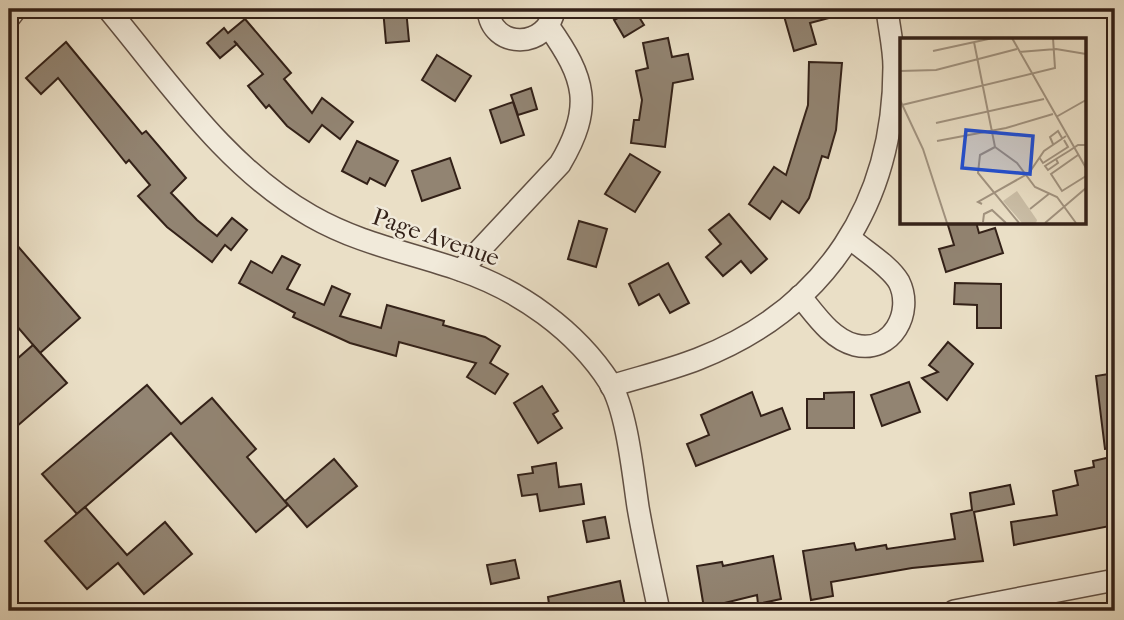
<svg xmlns="http://www.w3.org/2000/svg" width="1124" height="620" viewBox="0 0 1124 620" font-family="'IM FELL French Canon',serif">
<style>
.building{fill:#928472;stroke:#332118;stroke-width:2}
.lines{fill:none;stroke-linecap:round;stroke-linejoin:round}
.minor-casing{stroke:#615044;stroke-width:24}
.minor{stroke:#f1eada;stroke-width:21}
.labels{text-anchor:middle;stroke-width:5;stroke-linejoin:round;paint-order:stroke}
.street-label{font-size:24px;fill:#332118;stroke:#f1eada}
.inset-road{fill:none;stroke:#a19380;stroke-width:2}
.view{fill:#1d4ed8;fill-opacity:0.15;stroke:#1d4ed8;stroke-width:3.5}
.inset-edge{fill:none;stroke:#332118;stroke-width:3.5}
</style>
<rect width="100%" height="100%" fill="#eadfc6"/>
<filter id="stains"><feTurbulence type="fractalNoise" baseFrequency=".00286" numOctaves="4"/><feColorMatrix values="0 0 0 0 .2 0 0 0 0 .09 0 0 0 0 .02 0 0 0 .5 -.17"/></filter>
<radialGradient id="worn" r=".72"><stop offset=".6" stop-color="#630" stop-opacity="0"/><stop offset="1" stop-color="#630" stop-opacity=".3"/></radialGradient>
<g class="building">
<path d="M383,9h23l3,32 -23,2z"/>
<path d="M634,9l10,16 -20,12 -10,-17z"/>
<path d="M782,9h62v5l-34,9 6,21 -22,7z"/>
<path d="M245,19l46,54 -7,6 28,34 10,-15 31,24 -13,17 -18,-14 -13,17 -22,-16 -18,-21 -3,3 -18,-22 15,-12 -29,-33 3,3 -17,14 -13,-15 17,-15 4,5z"/>
<path d="M668,38l4,19 16,-3 5,25 -20,4 -8,64 -34,-4 3,-23h5l3,-20 -6,-29 12,-3 -5,-25z"/>
<path d="M66,42l76,92 4,-3 40,47 -15,15 26,27 20,16 15,-18 15,12 -16,20 -6,-5 -13,17 -45,-35 -29,-31 12,-11 -21,-25 -3,3 -68,-85 -17,16 -15,-16z"/>
<path d="M437,55l34,21 -16,25 -33,-21z"/>
<path d="M809,62l33,1 -6,67 -8,28 -6,-2 -13,42 -10,15 -17,-12 -12,18 -21,-15 25,-37 12,8 22,-70z"/>
<path d="M531,88l6,21 -19,6 -7,-20z"/>
<path d="M513,102l11,33 -23,8 -11,-33z"/>
<path d="M357,141l41,20 -13,25 -15,-8 -3,6 -25,-13z"/>
<path d="M630,154l30,18 -25,40 -30,-18z"/>
<path d="M450,158l10,30 -38,13 -10,-30z"/>
<path d="M729,214l38,45 -16,14 -10,-12 -18,15 -17,-19 15,-13 -12,-14z"/>
<path d="M579,221l28,8 -11,38 -28,-8z"/>
<path d="M947,222h29l3,11 16,-5 8,25 -57,19 -7,-23 15,-4z"/>
<path d="M9,236l71,82 -40,35 -31,-36z"/>
<path d="M282,256l18,9 -13,24 37,16 8,-19 18,8 -10,22 41,12 6,-23 57,16 -1,4 42,12 15,9 -10,17 18,11 -13,20 -28,-17 9,-14 -77,-21 -3,14 -46,-13 -57,-26 2,-4 -56,-30 12,-22 21,12z"/>
<path d="M668,263l21,40 -19,10 -11,-19 -20,11 -10,-21z"/>
<path d="M955,283l46,1v44h-24v-23l-23,-1z"/>
<path d="M948,342l25,22 -26,36 -25,-22 16,-6 -9,-7z"/>
<path d="M33,345l34,38 -58,50v-67z"/>
<path d="M1115,373v75l-10,1 -9,-73z"/>
<path d="M909,382l11,30 -38,14 -11,-31z"/>
<path d="M147,385l34,39 31,-26 44,51 -9,8 41,48 -32,27 -85,-99 -94,81 -35,-40z"/>
<path d="M542,386l16,25 -5,3 9,14 -24,15 -24,-40z"/>
<path d="M752,392l9,24 21,-8 8,21 -94,37 -9,-22 22,-9 -8,-20z"/>
<path d="M854,392v36h-47v-29h17v-6z"/>
<path d="M1115,456v69l-101,20 -3,-23 46,-7 -4,-24 25,-6 -3,-14 19,-4 -1,-6z"/>
<path d="M334,459l23,27 -50,41 -22,-26z"/>
<path d="M556,463l3,24 22,-3 3,20 -44,7 -3,-17 -15,2 -4,-21 15,-2 -1,-6z"/>
<path d="M1010,485l4,19 -40,8 9,49 -71,7 -81,14 2,14 -22,4 -8,-49 51,-8 2,7 30,-5 1,4 68,-10 -4,-25 21,-4 -2,-17z"/>
<path d="M85,507l42,48 38,-33 27,32 -48,40 -26,-31 -31,26 -42,-48z"/>
<path d="M605,517l4,21 -22,4 -4,-21z"/>
<path d="M773,556l8,43 -23,5 -1,-9 -53,13 -7,-42 25,-4 1,4z"/>
<path d="M515,560l4,18 -28,6 -4,-19z"/>
<path d="M620,581l6,30h-76l-2,-14z"/>
</g>
<g class="lines">
<g class="minor-casing">
<g id="minor">
<path d="M108,9c61,73 118,159 203,207 49,28 97,36 149,54 59,20 116,60 150,113 17,28 23,91 28,124 6,35 14,70 21,104"/>
<path d="M488,9c3,42 61,40 66,0"/>
<path d="M9,18l7,-9"/>
<path d="M461,270l99,-106c34,-57 25,-86 -11,-137"/>
<path d="M800,296c15,18 31,43 55,49 37,9 59,-33 44,-63 -9,-16 -34,-31 -48,-43"/>
<path d="M611,386c29,-9 59,-16 87,-27 128,-50 196,-156 196,-292 0,-19 -5,-39 -7,-58"/>
<path d="M954,611l161,-31"/>
</g>
</g>
<use href="#minor" class="minor"/>
</g>
<g class="labels">
<g class="street-label">
<text transform="translate(436 237) rotate(19)" y="8">Page Avenue</text>
</g>
</g>
<g transform="translate(900 38)">
<rect width="186" height="186" fill="#eadfc6"/>
<path d="M117,153l20,29 -1,3h-14l-19,-22z" fill="#cbbfa8"/>
<path class="inset-road" d="M112,0l74,130M74,4l21,105 22,16 18,24 22,10 19,26M33,13l60,-13M119,14l37,-3 30,5M0,33l36,-1 81,-21M0,62l23,49 24,74M2,67l153,-37 -2,-30M156,79l30,-17M36,85l108,-24M37,103l69,-13 47,-14M153,106l-3,-7 8,-6 4,7M95,109l-15,8 -2,18 41,50M178,117l-27,19 11,17 24,-15M139,119l4,6 25,-16 -4,-7M156,121l2,4 -10,7 -3,-4 11,-7 13,-8 9,-6h8M82,166l-4,-2 51,-29 15,-22 22,-15M130,171l20,-16M83,184l1,-8 8,-4 14,13M145,185l41,-35"/>
<path class="view" d="M66,92l67,6 -3,38 -68,-6z"/>
<rect width="186" height="186" class="inset-edge"/>
</g>
<rect width="1124" height="620" fill="none" stroke="#eadfc6" stroke-width="35"/>
<rect x="10" y="10" width="1103" height="599" fill="none" stroke="#332118" stroke-width="3.5"/>
<rect x="18" y="18" width="1089" height="585" fill="none" stroke="#332118" stroke-width="2"/>
<rect width="100%" height="100%" filter="url(#stains)"/>
<rect width="100%" height="100%" fill="url(#worn)"/>
</svg>
